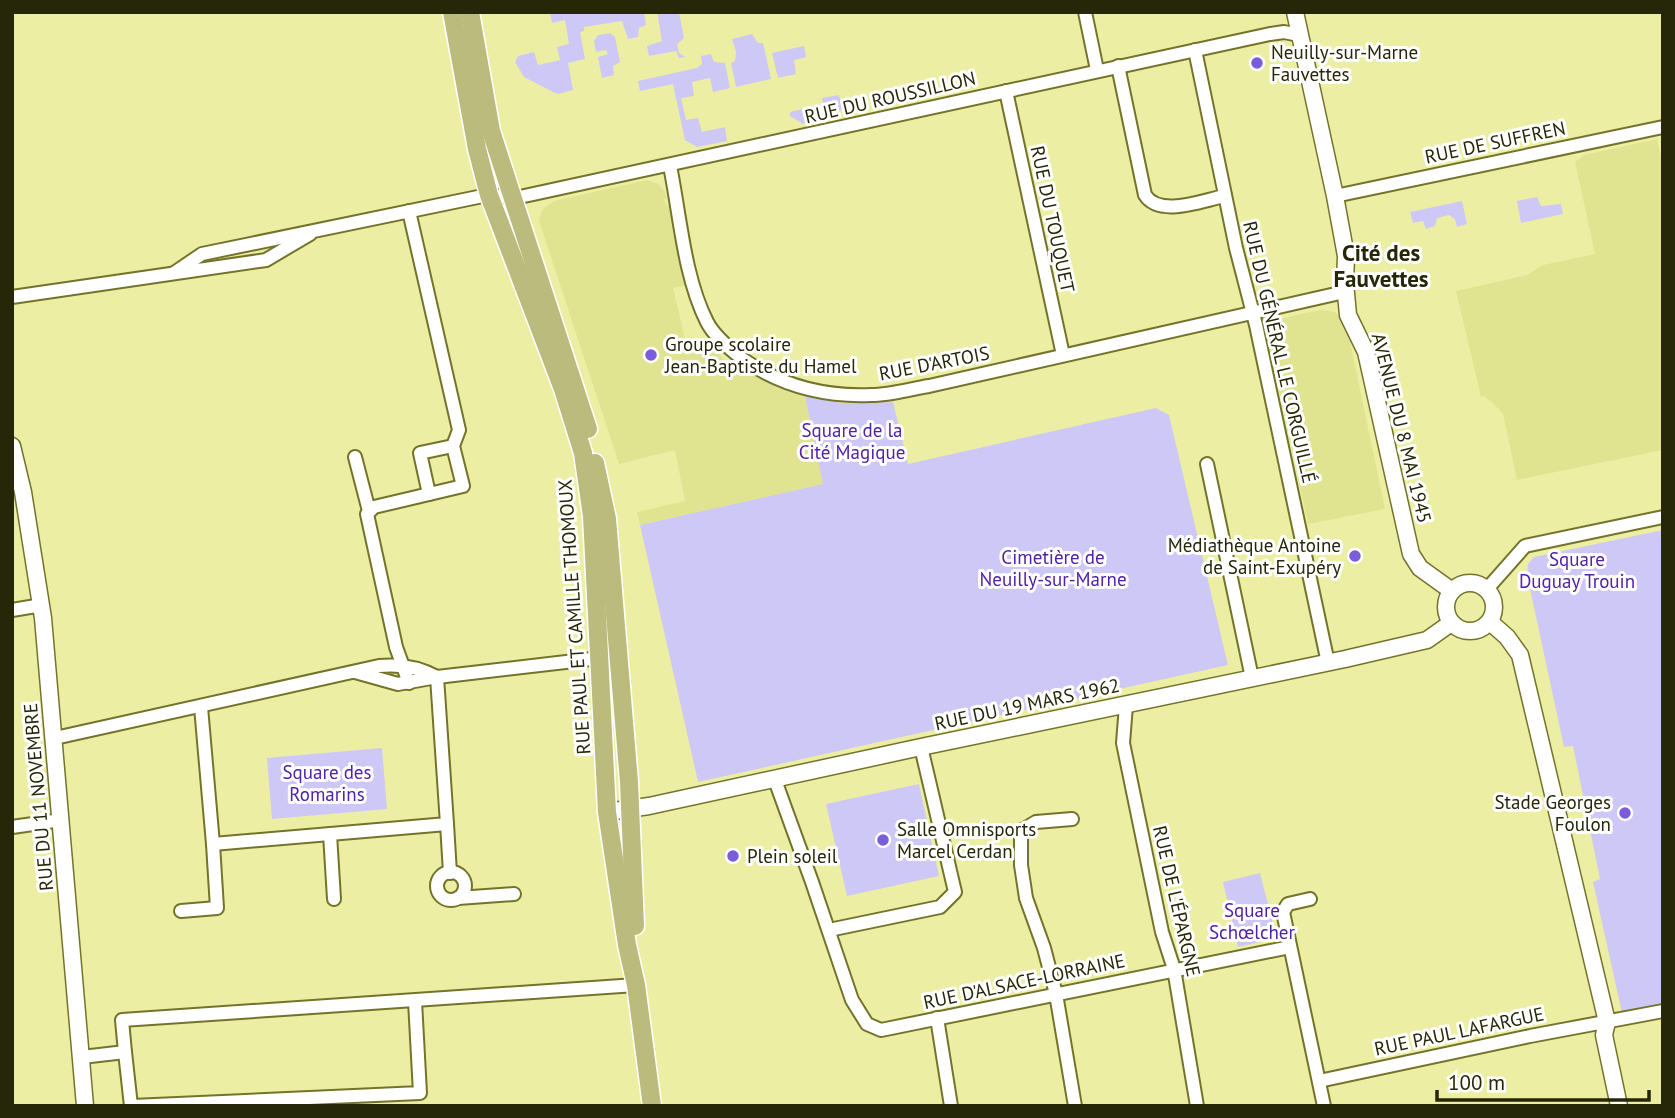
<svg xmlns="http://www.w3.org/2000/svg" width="1675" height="1118" viewBox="0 0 1675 1118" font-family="'PT Sans',sans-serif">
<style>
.built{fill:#e0e491}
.green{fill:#cec8f6}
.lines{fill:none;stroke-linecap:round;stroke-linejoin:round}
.street-casing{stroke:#73742a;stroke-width:16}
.secondary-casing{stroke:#73742a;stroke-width:19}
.primary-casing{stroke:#fff;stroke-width:21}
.street{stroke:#fff;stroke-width:12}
.secondary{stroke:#fff;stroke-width:16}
.primary{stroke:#babb7d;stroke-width:18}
.poi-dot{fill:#7a5dd8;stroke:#fff;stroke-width:2.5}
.labels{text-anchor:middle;stroke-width:6;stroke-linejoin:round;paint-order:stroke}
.poi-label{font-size:19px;fill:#262708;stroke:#fff;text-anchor:start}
.street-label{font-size:19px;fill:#262708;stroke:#fff}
.park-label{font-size:19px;fill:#5021a9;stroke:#fff}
.quarter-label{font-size:23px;font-weight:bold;fill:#262708;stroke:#fff}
</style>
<rect width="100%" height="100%" fill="#ecefa3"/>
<g class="built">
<path d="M1657,139l6,28v283l-146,30 -14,-66 -11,-12 -8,-6 -3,1 -25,-106 71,-16 16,-10 52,-11 -20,-92 9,-7z"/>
<path d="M647,180l11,4 6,6 3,8 -3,1 2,7 3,-1 17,80 -13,3 14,59 20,-4 25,24 5,-4 40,23 28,10 19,88 -184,41 -3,-13 48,-11 -10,-51 -56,14 -80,-243 3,-11 12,-9z"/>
<path d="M1320,310l15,2 12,15 38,182 -77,15 -44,-202z"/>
</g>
<g class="green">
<path d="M550,12h94l2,13 -7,3 -1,9 -10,2 -6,-18 -38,6v4l-4,1 5,27 -17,4 5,27 -15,4 -5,-2 -29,-15 -9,-15 3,-6 16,-4 4,13 22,-5 -3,-13 12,-3 -4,-24 -13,3z"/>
<path d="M657,12h22l5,26 -7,6 2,9 6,4 -6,1 -3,-7 -27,5 -2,-10 15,-5z"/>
<path d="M610,33l5,4 5,25 -7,4 1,9 -12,3 -4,-21 10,-3 -2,-4 -10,2 -2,-11 4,-6z"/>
<path d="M752,34l6,9h5l8,36 -35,8 -5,-24 4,-2 1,-9 -4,-13z"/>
<path d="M804,46l2,11 -12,3 2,14 -18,4 -6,-25z"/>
<path d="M711,54l3,8 11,1 5,25 -17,4 -3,-14 -18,4 2,14 -13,2 5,22 12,-2 4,14 23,-5 2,14 -30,6 -12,-7 -12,-56 -33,7 -2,-10 59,-13 5,-4 -1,-8z"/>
<path d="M839,95l3,13c-9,13 -25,13 -39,16l-13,-8v-4l33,-8 -1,-6z"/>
<path d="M1537,197l4,9 20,-2 2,10 -42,9 -4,-22z"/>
<path d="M1462,201l5,23 -10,3 -2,-8 -6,-4 -12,3 -2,8 -9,3 -3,-8 -10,2 -3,-11z"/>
<path d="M805,396l36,7 52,-1 15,62 248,-56 13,7 59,250 -530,117 -58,-257 183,-41z"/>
<path d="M1663,530v473l-41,10 -29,-131 7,-3 -27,-133 -9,1 -37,-172 1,-11 6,-7z"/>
<path d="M382,748l5,61 -115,10 -5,-61z"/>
<path d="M919,784l20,92 -92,20 -21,-92z"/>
<path d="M1260,873l15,59 -6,8 -31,7 -15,-65z"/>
</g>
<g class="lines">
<g class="street-casing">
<g id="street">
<path d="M1085,12l12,58"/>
<path d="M1195,50l41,198 20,77 72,338"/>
<path d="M1118,66l27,129c15,23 58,5 80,1"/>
<path d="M1006,91l57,264"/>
<path d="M670,166c10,49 14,111 37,156 7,14 24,28 37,38 38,26 81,37 127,35 19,0 39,-6 58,-9l411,-93 5,1"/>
<path d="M1335,196l328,-69"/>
<path d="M174,273l28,-19 276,-57 11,-2 26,3 755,-164 14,-2 15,3"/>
<path d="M12,297l254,-37 44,-26"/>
<path d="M355,457l14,54"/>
<path d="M1207,464l45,214"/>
<path d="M429,494l-9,-41 33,-7"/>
<path d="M1487,589l38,-43 138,-29"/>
<path d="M12,610l30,-5"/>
<path d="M409,683l-13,-36 -29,-133 7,-7 89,-21 -10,-40 6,-16 -50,-219"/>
<path d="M1126,705l-3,38 39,189 12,37 23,137"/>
<path d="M201,707l12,137 234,-20 -10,-147 163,-19"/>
<path d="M55,738l324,-72c20,-2 40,1 58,11l-39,7 -43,-12"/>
<path d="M775,780l37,102 40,118 15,24 14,6 409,-83"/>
<path d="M1072,819l-36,3 -15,9v34l5,33 18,50 12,46 19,112"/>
<path d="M447,824l3,49"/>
<path d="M12,827l49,-7"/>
<path d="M330,834l4,65"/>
<circle cx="451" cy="886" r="14"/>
<path d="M458,898l56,-4"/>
<path d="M1310,899l-22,5 -5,8 41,194"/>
<path d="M181,911l36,-3 -4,-64"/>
<path d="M829,930l111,-23 15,-15 -34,-145"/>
<path d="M937,1018l14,88"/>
<path d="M125,1052l6,54"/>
<path d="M82,1057l43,-5 -3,-32 514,-35"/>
<path d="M1319,1081l211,-45 133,-25"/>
<path d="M132,1106l288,-13 -5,-92"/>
</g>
</g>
<g class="secondary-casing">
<g id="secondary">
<path d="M1295,12l40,184 11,60 -1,27 3,32 18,37 45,202 9,14 32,23"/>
<path d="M12,446l11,46 20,126 42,488"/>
<circle cx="1470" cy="607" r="24"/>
<path d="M1490,622l17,15 13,18 87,367 -3,13 15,71"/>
<path d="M607,812l42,-6 272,-59 424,-88 82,-19 24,-17"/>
</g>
</g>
<g class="primary-casing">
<g id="primary">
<path d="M452,12l25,137 12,46 74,194 20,64 9,63 15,296 20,133 9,40 16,121"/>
<path d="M470,12l21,119 97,298"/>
<path d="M595,463l12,56 22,263 6,144"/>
</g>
</g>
<use href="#street" class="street"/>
<use href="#secondary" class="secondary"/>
<use href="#primary" class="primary"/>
</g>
<g class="poi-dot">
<circle cx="1257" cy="63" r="7"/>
<circle cx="651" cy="355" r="7"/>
<circle cx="1355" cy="556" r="7"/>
<circle cx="1625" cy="813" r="7"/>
<circle cx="883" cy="840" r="7"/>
<circle cx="733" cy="856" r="7"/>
</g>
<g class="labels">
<g class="poi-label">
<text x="1271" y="59">Neuilly-sur-Marne<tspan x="1271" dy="22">Fauvettes</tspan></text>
<text x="665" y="351">Groupe scolaire<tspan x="665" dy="22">Jean-Baptiste du Hamel</tspan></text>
<text x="1341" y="552" text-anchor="end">Médiathèque Antoine<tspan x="1341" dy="22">de Saint-Exupéry</tspan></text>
<text x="1611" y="809" text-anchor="end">Stade Georges<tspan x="1611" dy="22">Foulon</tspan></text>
<text x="897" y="836">Salle Omnisports<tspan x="897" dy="22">Marcel Cerdan</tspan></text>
<text x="747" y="863">Plein soleil</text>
</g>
<g class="street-label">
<text transform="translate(890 97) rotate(-13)" y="7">RUE DU ROUSSILLON</text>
<text transform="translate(1495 142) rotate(-12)" y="7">RUE DE SUFFREN</text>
<text transform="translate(1053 219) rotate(78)" y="7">RUE DU TOUQUET</text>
<text transform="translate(1280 352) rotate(77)" y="7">RUE DU GÉNÉRAL LE CORGUILLÉ</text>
<text transform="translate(934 363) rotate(-11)" y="7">RUE D'ARTOIS</text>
<text transform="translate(1402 428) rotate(76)" y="7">AVENUE DU 8 MAI 1945</text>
<text transform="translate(574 617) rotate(-94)" y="7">RUE PAUL ET CAMILLE THOMOUX</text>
<text transform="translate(1027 704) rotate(-12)" y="7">RUE DU 19 MARS 1962</text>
<text transform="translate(38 797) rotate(-95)" y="7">RUE DU 11 NOVEMBRE</text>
<text transform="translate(1177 901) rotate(77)" y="7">RUE DE L'ÉPARGNE</text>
<text transform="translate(1024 981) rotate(-12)" y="7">RUE D'ALSACE-LORRAINE</text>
<text transform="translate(1459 1031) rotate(-12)" y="7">RUE PAUL LAFARGUE</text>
</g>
<g class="park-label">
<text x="852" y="437">Square de la<tspan x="852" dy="22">Cité Magique</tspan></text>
<text x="1053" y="564">Cimetière de<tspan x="1053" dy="22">Neuilly-sur-Marne</tspan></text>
<text x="1577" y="566">Square<tspan x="1577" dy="22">Duguay Trouin</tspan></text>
<text x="327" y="779">Square des<tspan x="327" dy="22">Romarins</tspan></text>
<text x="1252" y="917">Square<tspan x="1252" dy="22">Schœlcher</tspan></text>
</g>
<g class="quarter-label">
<text x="1381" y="261">Cité des<tspan x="1381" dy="26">Fauvettes</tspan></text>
</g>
</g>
<rect width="1675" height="1118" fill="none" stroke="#262708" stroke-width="28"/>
<path d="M1437 1090v10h212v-10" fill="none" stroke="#262708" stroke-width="3.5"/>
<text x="1448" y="1090" font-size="21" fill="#262708" stroke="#ffffff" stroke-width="5" paint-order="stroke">100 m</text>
</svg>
